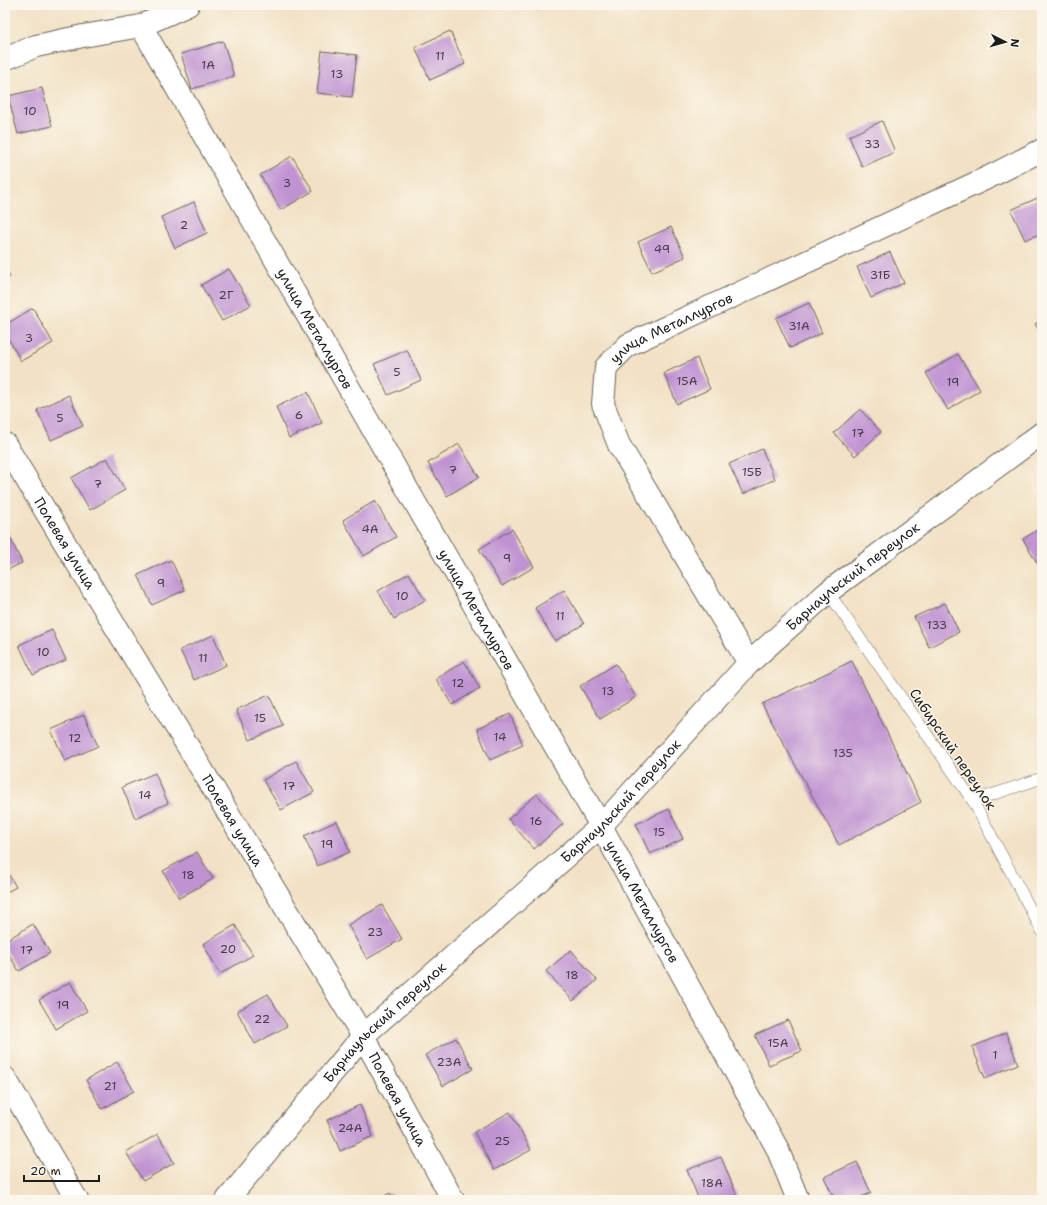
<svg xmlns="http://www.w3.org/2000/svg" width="1047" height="1205" viewBox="0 0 1047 1205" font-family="'Shantell Sans',sans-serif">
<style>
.building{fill:#bf92d2}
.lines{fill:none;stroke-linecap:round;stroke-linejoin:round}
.lane-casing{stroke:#676157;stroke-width:12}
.street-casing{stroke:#676157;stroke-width:24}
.secondary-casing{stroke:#676157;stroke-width:24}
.lane{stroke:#fff;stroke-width:11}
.street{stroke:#fff;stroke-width:22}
.secondary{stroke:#fff;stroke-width:22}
.labels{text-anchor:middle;stroke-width:3;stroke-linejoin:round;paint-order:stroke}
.number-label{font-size:12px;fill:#453a4a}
.street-label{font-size:14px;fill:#1c1c1c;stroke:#fbf7ec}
</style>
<rect width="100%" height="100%" fill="#fbf7ec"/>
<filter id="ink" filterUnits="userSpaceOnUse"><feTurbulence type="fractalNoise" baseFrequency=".025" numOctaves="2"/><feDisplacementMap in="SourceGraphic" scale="8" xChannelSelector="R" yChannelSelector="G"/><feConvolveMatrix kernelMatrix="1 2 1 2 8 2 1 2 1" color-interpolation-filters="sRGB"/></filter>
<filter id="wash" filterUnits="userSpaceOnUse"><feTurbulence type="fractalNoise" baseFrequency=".012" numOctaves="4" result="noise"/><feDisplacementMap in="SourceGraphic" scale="16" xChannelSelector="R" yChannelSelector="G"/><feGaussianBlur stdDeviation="0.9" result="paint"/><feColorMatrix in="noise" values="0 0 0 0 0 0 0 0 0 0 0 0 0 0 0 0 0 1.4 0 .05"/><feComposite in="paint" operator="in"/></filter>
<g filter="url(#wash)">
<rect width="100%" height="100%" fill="#f2e1c4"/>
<g id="blocks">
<g class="building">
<path d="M533,5h14l-11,5z"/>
<path d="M450,31l15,33 -35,16 -15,-33z"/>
<path d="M223,41l11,35 -42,13 -11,-35z"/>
<path d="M322,51l35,4 -5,42 -35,-4z"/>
<path d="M42,88l10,38 -34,8 -10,-38z"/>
<path d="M882,121l13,31 -33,15 -13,-31z"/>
<path d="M292,156l21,35 -32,19 -21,-35z"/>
<path d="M1042,196v37l-17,7 -14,-30z"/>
<path d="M194,202l13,31 -32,15 -14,-31z"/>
<path d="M671,227l14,30 -33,15 -14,-30z"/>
<path d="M890,252l14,31 -33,15 -14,-31z"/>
<path d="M5,267l5,10 -5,2z"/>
<path d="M229,269l22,36 -29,16 -21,-36z"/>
<path d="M809,303l13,30 -32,15 -14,-30z"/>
<path d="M33,308l20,35 -32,18 -16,-28v-8z"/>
<path d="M1042,320v15l-7,-11z"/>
<path d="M407,350l14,30 -33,15 -14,-31z"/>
<path d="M958,354l22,36 -32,20 -22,-37z"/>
<path d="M697,358l13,31 -33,15 -13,-31z"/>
<path d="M308,392l14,31 -33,15 -13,-31z"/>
<path d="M69,395l14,31 -32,14 -14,-30z"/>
<path d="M860,409l21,23 -26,24 -21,-23z"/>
<path d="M459,444l20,33 -32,19 -19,-33z"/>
<path d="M762,449l13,30 -32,15 -14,-30z"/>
<path d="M107,458l18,32 -35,20 -19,-32z"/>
<path d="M375,501l21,36 -32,19 -21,-36z"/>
<path d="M1042,527v44l-19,-32z"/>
<path d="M512,529l22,38 -32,19 -23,-37z"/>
<path d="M8,533l14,30 -17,8v-37z"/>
<path d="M171,560l14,30 -33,15 -14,-30z"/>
<path d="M409,573l16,27 -31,19 -16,-28z"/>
<path d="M564,590l20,34 -29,17 -20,-33z"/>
<path d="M945,603l14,29 -30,15 -15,-30z"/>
<path d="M52,630l14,30 -33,15 -14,-30z"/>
<path d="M213,635l13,30 -32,15 -14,-30z"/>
<path d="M464,661l16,27 -28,17 -16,-26z"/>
<path d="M852,661l69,141 -82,43 -77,-141z"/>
<path d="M616,664l20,33 -36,22 -20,-33z"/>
<path d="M269,695l14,31 -33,14 -14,-30z"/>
<path d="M510,714l13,31 -33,15 -13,-31z"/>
<path d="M84,715l14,31 -33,15 -14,-31z"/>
<path d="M296,761l18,31 -33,18 -18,-30z"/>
<path d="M155,773l13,30 -33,15 -13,-31z"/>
<path d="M537,794l26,30 -29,25 -26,-30z"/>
<path d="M669,809l14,30 -33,15 -14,-30z"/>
<path d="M337,821l13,31 -33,14 -13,-30z"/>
<path d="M197,852l16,27 -34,19 -16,-27z"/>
<path d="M5,868l11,19 -11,6z"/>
<path d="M382,905l20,34 -35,20 -19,-34z"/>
<path d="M33,924l17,29 -31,18 -14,-23v-7z"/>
<path d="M235,925l18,30 -33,19 -17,-30z"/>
<path d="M571,950l26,30 -24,21 -27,-30z"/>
<path d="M70,982l17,29 -31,18 -17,-29z"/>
<path d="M268,994l19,32 -32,18 -18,-33z"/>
<path d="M788,1020l14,31 -33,14 -14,-30z"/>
<path d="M1006,1033l12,31 -33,14 -13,-31z"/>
<path d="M456,1038l17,31 -30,17 -18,-31z"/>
<path d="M117,1062l17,29 -32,18 -16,-29z"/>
<path d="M360,1105l13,31 -33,15 -13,-31z"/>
<path d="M510,1112l21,38 -37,20 -20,-38z"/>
<path d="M158,1134l16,29 -31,18 -17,-29z"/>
<path d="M721,1157l16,39 -9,4h-29l-12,-30z"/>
<path d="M857,1162l14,31 -17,7h-19l-11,-23z"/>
<path d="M390,1193l4,7h-17z"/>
</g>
</g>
</g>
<g filter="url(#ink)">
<use href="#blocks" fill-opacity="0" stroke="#676157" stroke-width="1"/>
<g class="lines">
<g class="lane-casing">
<g id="lane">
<path d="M828,592l145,209 69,130"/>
<path d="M973,801l69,-23"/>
</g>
</g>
<g class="street-casing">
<g id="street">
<path id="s1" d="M141,26l460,800 176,322 21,52"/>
<path d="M5,59l31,-13 47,-10 58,-10 47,-21"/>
<path id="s2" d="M5,444l358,592 90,164"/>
<path id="s3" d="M749,663l-130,-218 -16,-41 3,-37 22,-22 361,-168 53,-27"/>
<path d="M5,1078l72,122"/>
</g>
</g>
<g class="secondary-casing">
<g id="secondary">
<path id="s4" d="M227,1200l136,-164 238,-210 148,-163 79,-71 214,-159"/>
</g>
</g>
<use href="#lane" class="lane"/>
<use href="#street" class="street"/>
<use href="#secondary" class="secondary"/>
</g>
</g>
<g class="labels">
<g class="number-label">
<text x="440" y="60">11</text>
<text x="208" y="69">1А</text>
<text x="337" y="78">13</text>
<text x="30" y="115">10</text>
<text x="872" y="148">33</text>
<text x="287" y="187">3</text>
<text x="184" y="229">2</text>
<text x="662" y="253">49</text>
<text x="880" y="279">31Б</text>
<text x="226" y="299">2Г</text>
<text x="799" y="330">31А</text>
<text x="29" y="342">3</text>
<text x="397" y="376">5</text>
<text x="687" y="385">15А</text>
<text x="953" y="386">19</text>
<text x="299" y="419">6</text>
<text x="60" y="422">5</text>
<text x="858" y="437">17</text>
<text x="453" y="474">7</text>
<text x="752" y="476">15Б</text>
<text x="98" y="488">7</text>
<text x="370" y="533">4А</text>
<text x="507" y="562">9</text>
<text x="161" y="587">9</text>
<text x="402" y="600">10</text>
<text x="560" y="620">11</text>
<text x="937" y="629">133</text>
<text x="43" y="656">10</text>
<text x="203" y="662">11</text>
<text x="458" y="687">12</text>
<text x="608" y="695">13</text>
<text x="260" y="722">15</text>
<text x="500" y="741">14</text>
<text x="75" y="742">12</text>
<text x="843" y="757">135</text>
<text x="289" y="790">17</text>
<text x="145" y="799">14</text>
<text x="536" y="825">16</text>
<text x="659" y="836">15</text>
<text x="327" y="848">19</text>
<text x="188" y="879">18</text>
<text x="375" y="936">23</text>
<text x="228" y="953">20</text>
<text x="27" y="954">17</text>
<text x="572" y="979">18</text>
<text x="63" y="1009">19</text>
<text x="262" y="1023">22</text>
<text x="778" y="1047">15А</text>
<text x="995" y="1059">1</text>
<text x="449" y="1066">23А</text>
<text x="110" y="1090">21</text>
<text x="350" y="1132">24А</text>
<text x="502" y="1145">25</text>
<text x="712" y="1187">18А</text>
</g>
<g class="street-label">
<text dy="5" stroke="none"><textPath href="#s1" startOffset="349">улица Металлургов</textPath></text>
<text dy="5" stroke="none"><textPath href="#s3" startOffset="412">улица Металлургов</textPath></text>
<text dy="5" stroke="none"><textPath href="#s2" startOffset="116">Полевая улица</textPath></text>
<text dy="5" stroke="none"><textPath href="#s4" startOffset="886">Барнаульский переулок</textPath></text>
<text dy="5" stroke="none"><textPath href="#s1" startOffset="673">улица Металлургов</textPath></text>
<text transform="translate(953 749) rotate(56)" y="5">Сибирский переулок</text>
<text dy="5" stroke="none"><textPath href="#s4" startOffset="562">Барнаульский переулок</textPath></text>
<text dy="5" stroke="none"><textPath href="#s2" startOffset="440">Полевая улица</textPath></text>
<text dy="5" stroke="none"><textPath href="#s1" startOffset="1009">улица Металлургов</textPath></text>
<text dy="5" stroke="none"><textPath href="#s4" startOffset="238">Барнаульский переулок</textPath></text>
<text dy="5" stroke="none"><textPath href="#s2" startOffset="764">Полевая улица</textPath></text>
</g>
</g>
<rect width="1047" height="1205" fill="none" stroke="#fbf7ec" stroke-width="20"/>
<g transform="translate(1005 42) rotate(96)" stroke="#fbf7ec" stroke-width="3" paint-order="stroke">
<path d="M0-3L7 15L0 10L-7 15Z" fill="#1c1c1c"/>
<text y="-6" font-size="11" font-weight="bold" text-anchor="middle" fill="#1c1c1c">N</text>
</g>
<path d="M24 1175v6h75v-6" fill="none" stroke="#1c1c1c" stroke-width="2"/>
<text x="30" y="1175" font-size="12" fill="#1c1c1c" stroke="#fbf7ec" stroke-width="3" paint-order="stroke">20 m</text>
</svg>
